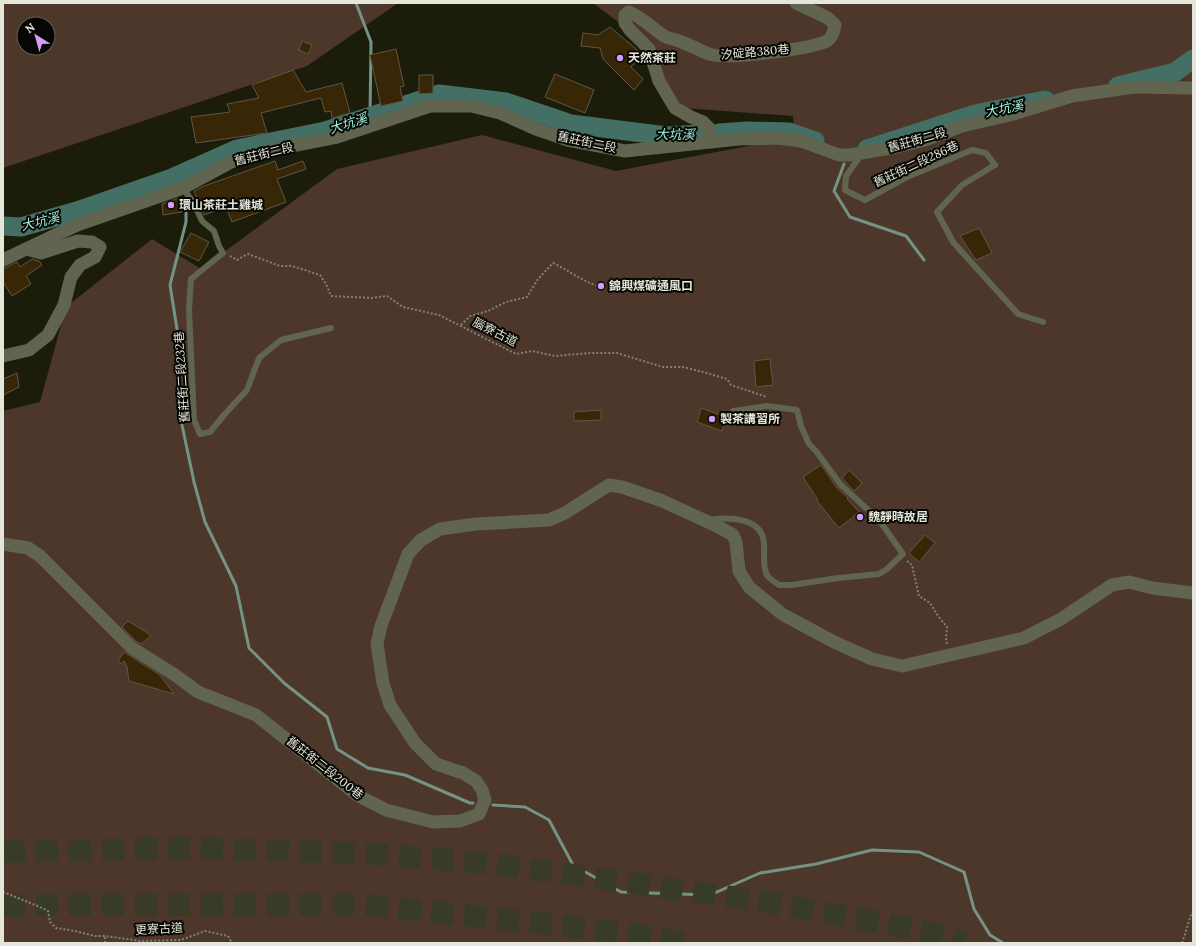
<svg xmlns="http://www.w3.org/2000/svg" width="1196" height="946" viewBox="0 0 1196 946" font-family="Lora,'Noto Sans TC',serif">
<style>
.green{fill:#4d372b;fill-rule:evenodd}
.lines{fill:none;stroke-linecap:round;stroke-linejoin:round}
.stream{stroke:#749387;stroke-width:3}
.river{stroke:#436f64;stroke-width:19}
.building{fill:#372707;stroke:#615643}
.highway-tunnel{stroke:#393b29;stroke-width:22;stroke-dasharray:22 11;stroke-linecap:butt}
.path{stroke:#808272;stroke-width:2;stroke-dasharray:2 2;stroke-linecap:butt}
.lane{stroke:#61644f;stroke-width:6}
.street{stroke:#61644f;stroke-width:13}
.poi-dot{fill:#d89bf8;stroke:#060702;stroke-width:1.5}
.labels{text-anchor:middle;stroke-width:4;stroke-linejoin:round;paint-order:stroke}
.street-label{font-size:12px;fill:#e5e6da;stroke:#060702}
.poi-label{font-size:12px;font-weight:bold;fill:#e5e6da;stroke:#060702;text-anchor:start}
.water-label{font-size:13px;font-style:italic;fill:#a0eedb;stroke:#060702}
</style>
<rect width="100%" height="100%" fill="#1b1d0a"/>
<g class="green">
<path d="M3,3h395l-91,63 -304,102zM24,24h24v24h-24z"/>
<path d="M593,3h600v940h-1190v-532l37,-9 26,-95 86,-68 49,30 136,-100 145,-34 134,36 179,-34 -2,-21 -110,-8 -45,-71z"/>
</g>
<g class="lines">
<g class="stream">
<path d="M356,3l15,39 -1,74"/>
<path d="M844,164l-10,27 16,26 56,19 18,24"/>
<path d="M172,178l2,3"/>
<path d="M185,198l1,15v9l-16,63 7,44 1,47 4,49 12,57 11,40 31,64 13,62 35,35 43,34 10,32 31,19 37,7 65,28h3"/>
<path d="M493,805l32,2 24,13 24,45 48,27 89,3 50,-22 56,-9 56,-14 47,2 45,20 10,37 16,26 13,8"/>
</g>
<g class="river">
<path d="M1118,86l57,-14 18,-13"/>
<path d="M719,133l28,-2 42,1 26,9"/>
<path d="M867,149l108,-35 70,-14"/>
<path d="M3,226l18,1 56,-16 95,-33 65,-29 88,-18 114,-37 67,8 65,22 96,12 33,-2"/>
</g>
</g>
<g class="building">
<path d="M610,27l32,27 -11,13 12,12 -9,11 -31,-31 -3,-11 -19,-2 2,-13 15,2z"/>
<path d="M302,41l10,4 -4,9 -9,-4z"/>
<path d="M396,49l8,37 -4,1 3,14 -22,5 -11,-51z"/>
<path d="M293,70l13,22 36,-9 8,30 -18,5 -1,-7 -6,1 -4,-14 -60,15 6,20 -71,10 -5,-26 39,-5 -3,-8 32,-6 -7,-13z"/>
<path d="M555,74l39,16 -9,23 -40,-16z"/>
<path d="M419,75h14v18l-14,1z"/>
<path d="M275,161l3,9 25,-9 3,8 -29,10 9,23 -54,20 -6,-15 -22,8 -10,-24 10,-5z"/>
<path d="M179,198l3,14 -19,3 -1,-11z"/>
<path d="M979,228l13,25 -16,7 -16,-24z"/>
<path d="M191,233l18,9 -10,19 -19,-9z"/>
<path d="M32,259l7,2 3,4 -16,11 5,8 -19,12 -9,-14v-13l14,-7 3,5z"/>
<path d="M770,359l3,26 -17,2 -2,-26z"/>
<path d="M17,373l2,14 -16,8v-16z"/>
<path d="M701,408l25,9 -4,14 -25,-9z"/>
<path d="M601,410v10l-27,1v-9z"/>
<path d="M821,465l16,23 11,10 -1,1 12,13 -20,16 -22,-27 1,-1 -15,-23z"/>
<path d="M849,470l13,13 -8,8 -12,-13z"/>
<path d="M925,535l10,8 -16,19 -10,-9z"/>
<path d="M128,621l18,11 5,4 -10,8 -4,-2 -15,-15z"/>
<path d="M124,652l36,23 14,19 -45,-13 -2,-14 -3,-6 -3,3 -3,-3z"/>
</g>
<g class="lines">
<g class="highway-tunnel">
<path d="M3,852l178,-4 180,5 135,11 265,37 165,30 39,12"/>
<path d="M3,906l27,-1 329,-1 262,28 65,11"/>
</g>
<g class="path">
<path d="M230,256l7,4 11,-6 32,12h12l28,9 6,9 5,12 41,2 15,-2 16,11 36,8 77,39 16,-3 23,5 35,-3h27l46,14h20l20,5 24,7 4,6 36,12"/>
<path d="M461,325l9,-9 18,-5 18,-9 21,-5 11,-18 15,-16c15,7 29,18 45,23"/>
<path d="M907,561l5,4 7,31 11,7 8,13 9,11 -1,13 1,4"/>
<path d="M3,892l37,15 8,4 2,11 6,6 19,3 20,5h10l36,5 40,-1 24,-9 23,5 4,7"/>
<path d="M105,943v-7"/>
<path d="M1182,943l9,-28 2,-3"/>
</g>
<g class="lane">
<path d="M861,155l-15,21 -1,14 20,10 42,-23 65,-27 14,3 9,12 -33,20 -25,27 16,30 65,72 25,8"/>
<path d="M183,188l10,14 9,19 12,10 5,15 4,7 -32,26 -2,31 5,110 6,14 10,-2 14,-17 23,-25 12,-32 22,-18 50,-12"/>
<path d="M710,520c19,-3 53,-3 54,24 1,10 -2,22 3,31 2,4 9,8 12,10h13l46,-7 41,-4 8,-5 16,-15 -24,-34 -38,-35 -25,-34 -7,-7 -8,-18 -4,-16 -30,-4 -34,5"/>
</g>
<g class="street">
<path d="M711,142l-2,-14 -6,-6 -12,-5 -16,-9 -16,-27 -10,-32 -19,-19 -5,-7v-8l4,-3c13,5 23,16 35,24 5,3 12,3 17,6 10,3 19,9 28,12 16,6 102,-5 118,-13 5,-3 7,-10 8,-16l-7,-7 -32,-15"/>
<path d="M3,260l74,-35 106,-37 48,-26 50,-14 56,-11 93,-31h41l29,7 36,16 32,11 57,11 114,-12 40,-1 22,3 38,14h11l46,-8 29,-7 37,-14 48,-11 62,-19 62,-9 59,1"/>
<path d="M3,356l26,-6 19,-15 16,-30 7,-28 9,-12 15,-8 5,-10 -8,-5 -14,-1 -37,12 -15,-4"/>
<path d="M3,544l25,4 12,8 92,92 43,27 23,17 58,23 101,80 29,15 47,12 27,-1 19,-7 6,-14 -3,-10 -6,-9 -13,-8 -27,-9 -21,-21 -25,-38 -7,-22 -6,-39 4,-18 27,-72 13,-14 19,-11 36,-5 73,-4 16,-7 44,-28 13,2 38,13 57,26 16,9 3,7 3,29 10,16 33,27 52,28 38,17 30,7 122,-28 37,-19 51,-34 17,-3 23,6 41,5"/>
</g>
</g>
<g class="poi-dot">
<circle cx="620" cy="58" r="4"/>
<circle cx="171" cy="205" r="4"/>
<circle cx="601" cy="286" r="4"/>
<circle cx="712" cy="419" r="4"/>
<circle cx="860" cy="517" r="4"/>
</g>
<g class="labels">
<g class="street-label">
<text transform="translate(755 52) rotate(-5)" y="4">汐碇路380巷</text>
<text transform="translate(917 140) rotate(-16)" y="4">舊莊街二段</text>
<text transform="translate(587 142) rotate(12)" y="4">舊莊街二段</text>
<text transform="translate(264 154) rotate(-14)" y="4">舊莊街二段</text>
<text transform="translate(916 164) rotate(-25)" y="4">舊莊街二段286巷</text>
<text transform="translate(495 332) rotate(27)" y="4">腦寮古道</text>
<text transform="translate(182 377) rotate(-94)" y="4">舊莊街二段232巷</text>
<text transform="translate(325 768) rotate(38)" y="4">舊莊街二段200巷</text>
<text transform="translate(159 929) rotate(-3)" y="4">更寮古道</text>
</g>
<g class="poi-label">
<text x="628" y="62">天然茶莊</text>
<text x="179" y="209">環山茶莊土雞城</text>
<text x="609" y="290">錦興煤礦通風口</text>
<text x="720" y="423">製茶講習所</text>
<text x="868" y="521">魏靜時故居</text>
</g>
<g class="water-label">
<text transform="translate(1004 108) rotate(-11)" y="5">大坑溪</text>
<text transform="translate(348 123) rotate(-18)" y="5">大坑溪</text>
<text x="675" y="139">大坑溪</text>
<text transform="translate(40 221) rotate(-14)" y="5">大坑溪</text>
</g>
</g>
<rect width="1196" height="946" fill="none" stroke="#e5e6da" stroke-width="8"/>
<g transform="translate(36 36) rotate(323)"><circle r="19" fill="#060702" stroke="#5f6058"/>
<path d="M0-3L7 15L0 10L-7 15Z" fill="#d89bf8"/>
<text y="-6" font-size="11" font-weight="bold" text-anchor="middle" fill="#e5e6da">N</text>
</g>
</svg>
